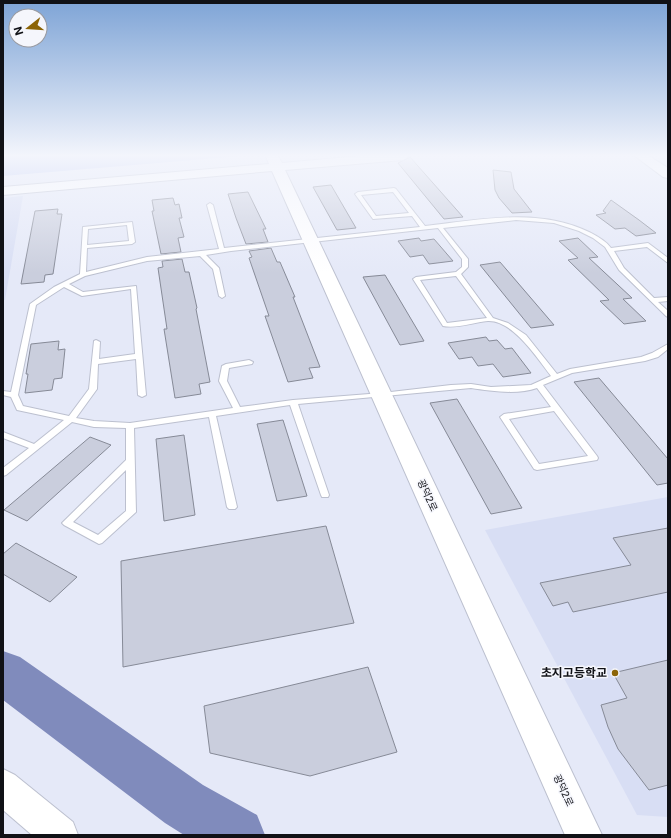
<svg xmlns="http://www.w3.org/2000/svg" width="671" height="838" viewBox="0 0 671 838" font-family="Inter,'Noto Sans KR',sans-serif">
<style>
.built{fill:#d8def4}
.green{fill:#b9c5f2}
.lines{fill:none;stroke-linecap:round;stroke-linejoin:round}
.river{fill:#808bbc;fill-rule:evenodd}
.building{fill:#cacedd;stroke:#868a97}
.lane-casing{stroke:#bcc0cf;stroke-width:2}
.secondary-casing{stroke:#bcc0cf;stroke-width:2}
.lane{fill:#fff;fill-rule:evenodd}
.secondary{fill:#fff;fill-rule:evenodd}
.poi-dot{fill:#8c6406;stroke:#f5f6fc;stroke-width:1.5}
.labels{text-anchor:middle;stroke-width:3;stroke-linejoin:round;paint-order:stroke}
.street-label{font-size:10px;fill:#101116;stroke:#f5f6fc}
.near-poi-label{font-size:12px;font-weight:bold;fill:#101116;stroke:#f5f6fc;text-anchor:end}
</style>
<rect width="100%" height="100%" fill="#e5e9f8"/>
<g class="built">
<path d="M23,196l-18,104h-2v-102z"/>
<path d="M668,497v320l-31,-2 -152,-285z"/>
</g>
<path class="green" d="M3,156h238l-238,20z"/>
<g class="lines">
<path class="river" d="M3,651l17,6 183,128 54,30 8,20h-81l-19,-12 -162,-123z"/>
</g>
<g class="building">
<path d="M410,157l53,60 -19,2 -46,-56z"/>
<path d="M493,170l18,2 3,17 18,23 -20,1 -13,-15 -4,-8z"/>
<path d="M331,185l25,43 -19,2 -24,-43z"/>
<path d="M248,192l18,37h-3l5,13 -22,2 -10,-26 -8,-24z"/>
<path d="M173,198l2,7 4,-1 3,14h-3l5,19 -6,1 3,14 -20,2 -9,-43h2l-2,-11z"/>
<path d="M611,200l28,20 17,13 -20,3 -11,-8 -10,1 -19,-14 10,-2 -3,-2z"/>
<path d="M58,209l-1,5h5l-9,60 -8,1 -1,7 -23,2 14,-73z"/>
<path d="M419,238l2,3 13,-2 19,22 -24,3 -6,-9 -13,2 -12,-16z"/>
<path d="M578,238l20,19 -9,1 43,40 -9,1 23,22 -22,3 -24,-23 9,-1 -41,-40 10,-2 -19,-17z"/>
<path d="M271,248l6,14h3l15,35h-2l27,70 -11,1 4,10 -25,4 -23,-66h4l-20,-58 3,-1 -3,-6z"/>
<path d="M182,259l3,13h4l8,36 -1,1 14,73 -11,2 2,10 -26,4 -11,-69h3l-9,-61 5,-1 -1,-6z"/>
<path d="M500,262l54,63 -23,3 -51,-63z"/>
<path d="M385,275l39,66 -24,4 -37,-68z"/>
<path d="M486,337l3,4 8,-1 8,9 7,-1 19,25 -28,4 -10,-13 -15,2 -6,-9 -13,2 -11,-16z"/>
<path d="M59,341l-1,9 7,-1 -3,29 -8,1 -2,11 -27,3 3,-19h-2l5,-30z"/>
<path d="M599,378l69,81v24l-11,2 -83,-103z"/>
<path d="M457,399l65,109 -31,6 -61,-111z"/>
<path d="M283,420l24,76 -30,5 -20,-77z"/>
<path d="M184,435l11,80 -31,6 -8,-82z"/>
<path d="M90,437l21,8 -84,76 -23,-11z"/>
<path d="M326,526l28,97 -231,44 -2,-106z"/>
<path d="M668,528v64l-95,20 -5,-10 -15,4 -13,-23 91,-18 -18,-27z"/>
<path d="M16,543l61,34 -27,25 -47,-28v-20z"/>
<path d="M668,660v125l-19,5 -31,-41 -10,-22 -7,-22 26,-7 -14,-25z"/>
<path d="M368,667l29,85 -87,24 -100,-23 -6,-47z"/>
</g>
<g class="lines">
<g class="lane-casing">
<path id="lane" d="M394,188l2,1 29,37c54,-6 113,-19 164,6 8,4 17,9 22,16l37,-5 20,15v5l-21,-16 -33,4 10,17 30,30 14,-1v4l-10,1 10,9v6l-2,-1 -47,-46 -14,-23 -12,-9 -14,-7 -25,-8 -38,-3 -73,8 25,31v8l-7,7 32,44 15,5 18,12 31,39 13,-5 71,-12 11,-4 16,-9v5l-10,8 -13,4 -73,12 -29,12 54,71 1,2 -1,2 -60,10 -3,-1 -34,-52 4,-3 47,-7 -14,-19c-19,7 -47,3 -66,0l-173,16 31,91 -1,2h-6l-1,-2 -31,-90 -74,11 21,91 -2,2h-6l-2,-2 -18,-90 -75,11 2,84 -34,31 -3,1 -35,-19 -2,-2 64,-63v-32l-32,-1 -22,-5 -66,53 -3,1v-8l26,-20 -26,-10v-6l31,12 30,-24 -47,-10 -6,-13 -8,-2v-4l8,1 19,-88 24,-17 26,-13 3,-47 49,-5 3,20 -3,2 -45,4 -1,24 61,-15 72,-8 -12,-44 3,-2 3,2 11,43 196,-21 -8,-11 -39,3 -18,-25 3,-2zM393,192l16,21 -33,3 -15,-21zM127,225l2,16 -42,4 1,-16zM438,228l24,31v8l-6,5 -40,5 -3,2 30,47c13,3 32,-4 45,-5 25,-1 50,38 63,55l-20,9 -40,2 -20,-3 -20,1 -69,8 -89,7 -53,7 -13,-26 2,-13 23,-4 1,-2 -4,-2 -23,4 -4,2 -3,15 14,27 -103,15 -36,-2 -18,-3 21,-29 1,-25 38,-5 2,36 4,2 4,-2 -10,-109 -53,6 -14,-8 16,-8 62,-15 53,-5 13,13 6,27 3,2 3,-2 -6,-28 -13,-13 25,-4zM456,276l31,42 -40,5 -27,-43zM64,287l18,9 49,-7 4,65 -36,5 1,-17 -4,-2 -2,1 -5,48 -20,27 -46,-10 -5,-11 18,-90zM554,411l34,45 -49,8 -30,-45zM126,470v41l-28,24 -25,-13z"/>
</g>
<g class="secondary-casing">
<g id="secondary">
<path d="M266,156h12l4,7 78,-7h49l-6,4 -118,10 317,665h-37l-293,-664 -269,24v-8l266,-23z"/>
<path d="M635,156h14l19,12v10l-5,-1z"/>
<path d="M3,769l12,6 58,47 5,13h-46l-29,-25z"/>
</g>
</g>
<use href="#lane" class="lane"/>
<use href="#secondary" class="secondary"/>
</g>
<linearGradient id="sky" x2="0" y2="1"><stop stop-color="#7ea4d6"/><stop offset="0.57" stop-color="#f3f5fc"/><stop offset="1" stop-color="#f3f5fc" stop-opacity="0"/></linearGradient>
<rect width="671" height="273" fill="url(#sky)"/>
<circle class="poi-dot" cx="615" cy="673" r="4"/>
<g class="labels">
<g class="street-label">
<text transform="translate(428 495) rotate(65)" y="4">광덕2로</text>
<text transform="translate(564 790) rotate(65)" y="4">광덕2로</text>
</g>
<g class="near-poi-label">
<text x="607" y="677">초지고등학교</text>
</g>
</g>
<rect width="671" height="838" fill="none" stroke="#101116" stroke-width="8"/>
<g transform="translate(28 28) rotate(253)"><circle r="19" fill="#f5f6fc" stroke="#999aa0"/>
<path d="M0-3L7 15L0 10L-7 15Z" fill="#8c6406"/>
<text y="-6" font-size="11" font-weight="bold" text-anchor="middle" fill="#101116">N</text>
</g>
</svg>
